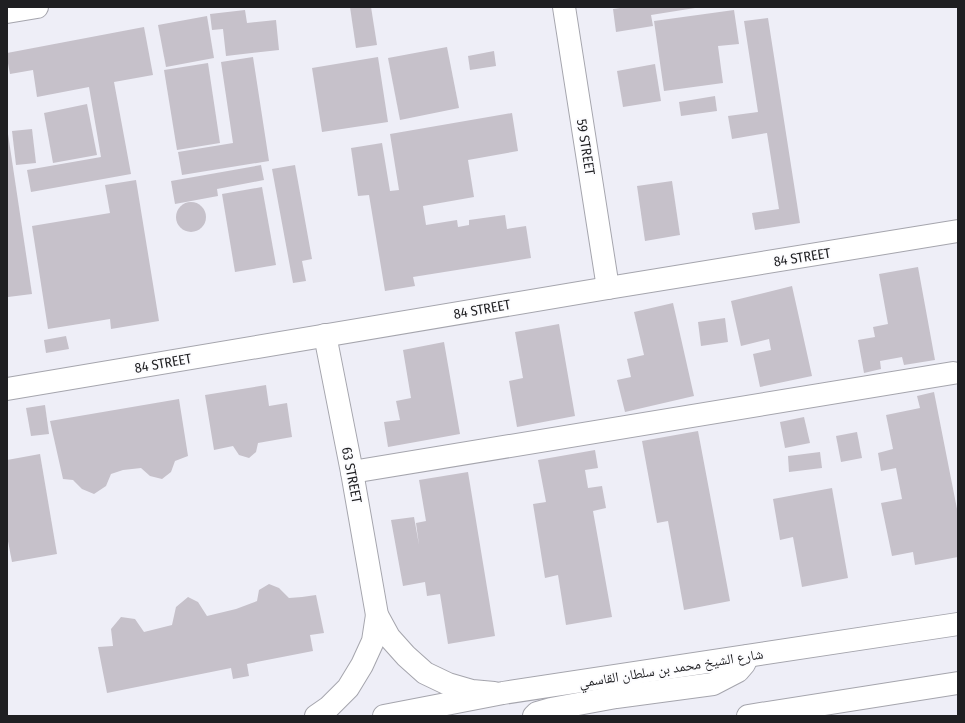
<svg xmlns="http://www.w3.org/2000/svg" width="965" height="723" viewBox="0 0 965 723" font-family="'Fira Sans Condensed','Noto Naskh Arabic',sans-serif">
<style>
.building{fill:#c6c1ca}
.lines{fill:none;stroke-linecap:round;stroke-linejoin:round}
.street-casing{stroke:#a5a5ad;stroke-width:24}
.secondary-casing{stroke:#a5a5ad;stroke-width:24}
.street{stroke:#fff;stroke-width:22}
.secondary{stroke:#fff;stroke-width:22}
.labels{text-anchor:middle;stroke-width:4;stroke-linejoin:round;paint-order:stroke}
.street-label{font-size:14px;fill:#1f1f22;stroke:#fcfcfe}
</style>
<rect width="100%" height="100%" fill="#eeeef7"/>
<g class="building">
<path d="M350,7h21l6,38 -21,3z"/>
<path d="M627,7h68v1l-44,7 2,11 -37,6 -3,-23z"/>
<path d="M245,10l2,13 29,-3 3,30 -53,6 -3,-27 -11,1 -2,-16z"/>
<path d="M734,10l5,34 -21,2 5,37 -59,8 -10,-70z"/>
<path d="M207,16l7,42 -48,9 -8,-42z"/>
<path d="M768,18l32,205 -45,7 -3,-17 27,-4 -12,-76 -35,6 -4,-23 30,-4 -14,-91z"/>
<path d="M144,27l9,48 -39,7 17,92 -100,18 -4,-22 74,-13 -12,-70 -52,10 -4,-27 -23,4 -3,-16v-5z"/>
<path d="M447,47l12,61 -59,12 -12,-62z"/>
<path d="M494,51l2,15 -26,4 -2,-14z"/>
<path d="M253,57l16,104 -87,14 -4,-23 55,-9 -12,-81z"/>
<path d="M378,57l10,65 -66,10 -10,-64z"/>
<path d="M208,63l12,80 -43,7 -13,-80z"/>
<path d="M655,64l6,37 -38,6 -6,-36z"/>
<path d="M715,96l2,15 -36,5 -2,-14z"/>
<path d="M87,104l10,51 -44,8 -9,-50z"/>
<path d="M512,113l6,38 -50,9 6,37 -51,9 3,19 31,-5 1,7 11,-2v-5l36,-5 2,14 19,-3 5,32 -118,19 2,9 -30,5 -16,-96 -11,1 -7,-48 31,-5 8,48 9,-1 -9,-56z"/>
<path d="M32,129l4,34 -20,2 -4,-34z"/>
<path d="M7,134h1l24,160 -24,3 -1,-7z"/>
<path d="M261,165l3,15 -47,9 1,7 -43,8 -4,-23z"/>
<path d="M295,165l17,94 -10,2 4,20 -13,2 -21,-114z"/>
<path d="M136,180l23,141 -48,8 -1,-10 -62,10 -16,-103 78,-13 -5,-28z"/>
<path d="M672,181l8,54 -35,6 -8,-55z"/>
<path d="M262,187l14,78 -41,7 -13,-78z"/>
<circle cx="191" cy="217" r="15"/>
<path d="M918,267l17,93 -31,5 -2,-8 -22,4 1,8 -17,4 -6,-33 17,-3 -2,-10 15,-3 -9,-50z"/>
<path d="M792,286l20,90 -52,11 -7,-33 18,-4 -2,-11 -28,7 -10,-45z"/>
<path d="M673,303l21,93 -69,16 -8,-32 14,-3 -4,-18 17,-4 -10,-43z"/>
<path d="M725,318l3,24 -27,4 -3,-24z"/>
<path d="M559,324l16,92 -58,11 -8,-46 14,-3 -8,-46z"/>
<path d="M66,336l3,13 -23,4 -2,-13z"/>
<path d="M444,342l16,92 -72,13 -4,-25 16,-2 -4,-19 15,-3 -8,-48z"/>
<path d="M266,385l3,21 18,-3 5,34 -34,6 -2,9 -7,6 -10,-3 -6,-9 -19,4 -9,-55z"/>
<path d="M934,392l24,122v43l-43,8 -2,-13 -21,4 -11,-53 21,-4 -6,-31 -15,3 -3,-18 15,-4 -7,-34 34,-7 -3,-12z"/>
<path d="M179,399l9,57 -13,5 -4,11 -9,7 -12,-3 -9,-8 -18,2 -12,4 -5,12 -12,8 -12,-5 -9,-9 -10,-1 -13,-58z"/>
<path d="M45,405l4,29 -18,2 -5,-28z"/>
<path d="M804,417l6,26 -25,5 -5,-26z"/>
<path d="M698,431l32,170 -46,9 -16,-89 -11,2 -15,-82z"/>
<path d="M857,432l5,26 -21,4 -5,-26z"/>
<path d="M595,450l3,18 -13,2 3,18 14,-2 4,22 -13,3 19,106 -46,8 -8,-50 -13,3 -12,-74 13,-2 -8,-42z"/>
<path d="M820,452l2,16 -33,4 -1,-16z"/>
<path d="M40,454l17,100 -45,8 -5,-26v-76z"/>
<path d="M468,472l27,164 -47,8 -8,-50 -13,2 -2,-14 -22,4 -12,-66 23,-3 5,28 -3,-22 10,-2 -7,-41z"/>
<path d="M832,488l16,90 -46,9 -9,-50 -13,3 -7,-41z"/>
<path d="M269,584l10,4 10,10 13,-1 14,-2 8,38 -14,2 3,16 -66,13 2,12 -16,3 -2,-11 -124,25 -9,-46 15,-1 -2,-17 10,-12 14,2 9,13 28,-7 4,-18 12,-10 10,5 9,14 29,-7 21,-8 2,-11z"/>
</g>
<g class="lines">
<g class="street-casing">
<g id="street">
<path d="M564,7l44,281"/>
<path d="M7,12l30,-5"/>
<path d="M325,335l27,137 25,143 12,22 17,19 19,17 23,11 24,7 22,2"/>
<path d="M7,389l601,-101 350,-57"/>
<path d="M352,472l601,-99"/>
<path d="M316,716l13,-9 19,-19 14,-23 11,-24 4,-26"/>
</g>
</g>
<g class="secondary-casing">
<g id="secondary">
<path d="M384,716l119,-23 455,-69"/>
<path d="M534,716l3,-3 14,-4 65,-12 97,-13 25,-13 6,-7 4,-8"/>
<path d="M748,716l210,-33"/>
</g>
</g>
<use href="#street" class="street"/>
<use href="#secondary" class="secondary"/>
</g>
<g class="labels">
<g class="street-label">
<text transform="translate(586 147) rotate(81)" y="5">59 STREET</text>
<text transform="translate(802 257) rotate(-9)" y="5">84 STREET</text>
<text transform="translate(482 309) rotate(-10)" y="5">84 STREET</text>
<text transform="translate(163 363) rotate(-10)" y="5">84 STREET</text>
<text transform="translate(352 475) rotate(79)" y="5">63 STREET</text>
<text transform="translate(671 668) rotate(-9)" y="5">شارع الشيخ محمد بن سلطان القاسمي</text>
</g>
</g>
<rect width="965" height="723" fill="none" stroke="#1f1f22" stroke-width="16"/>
</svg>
